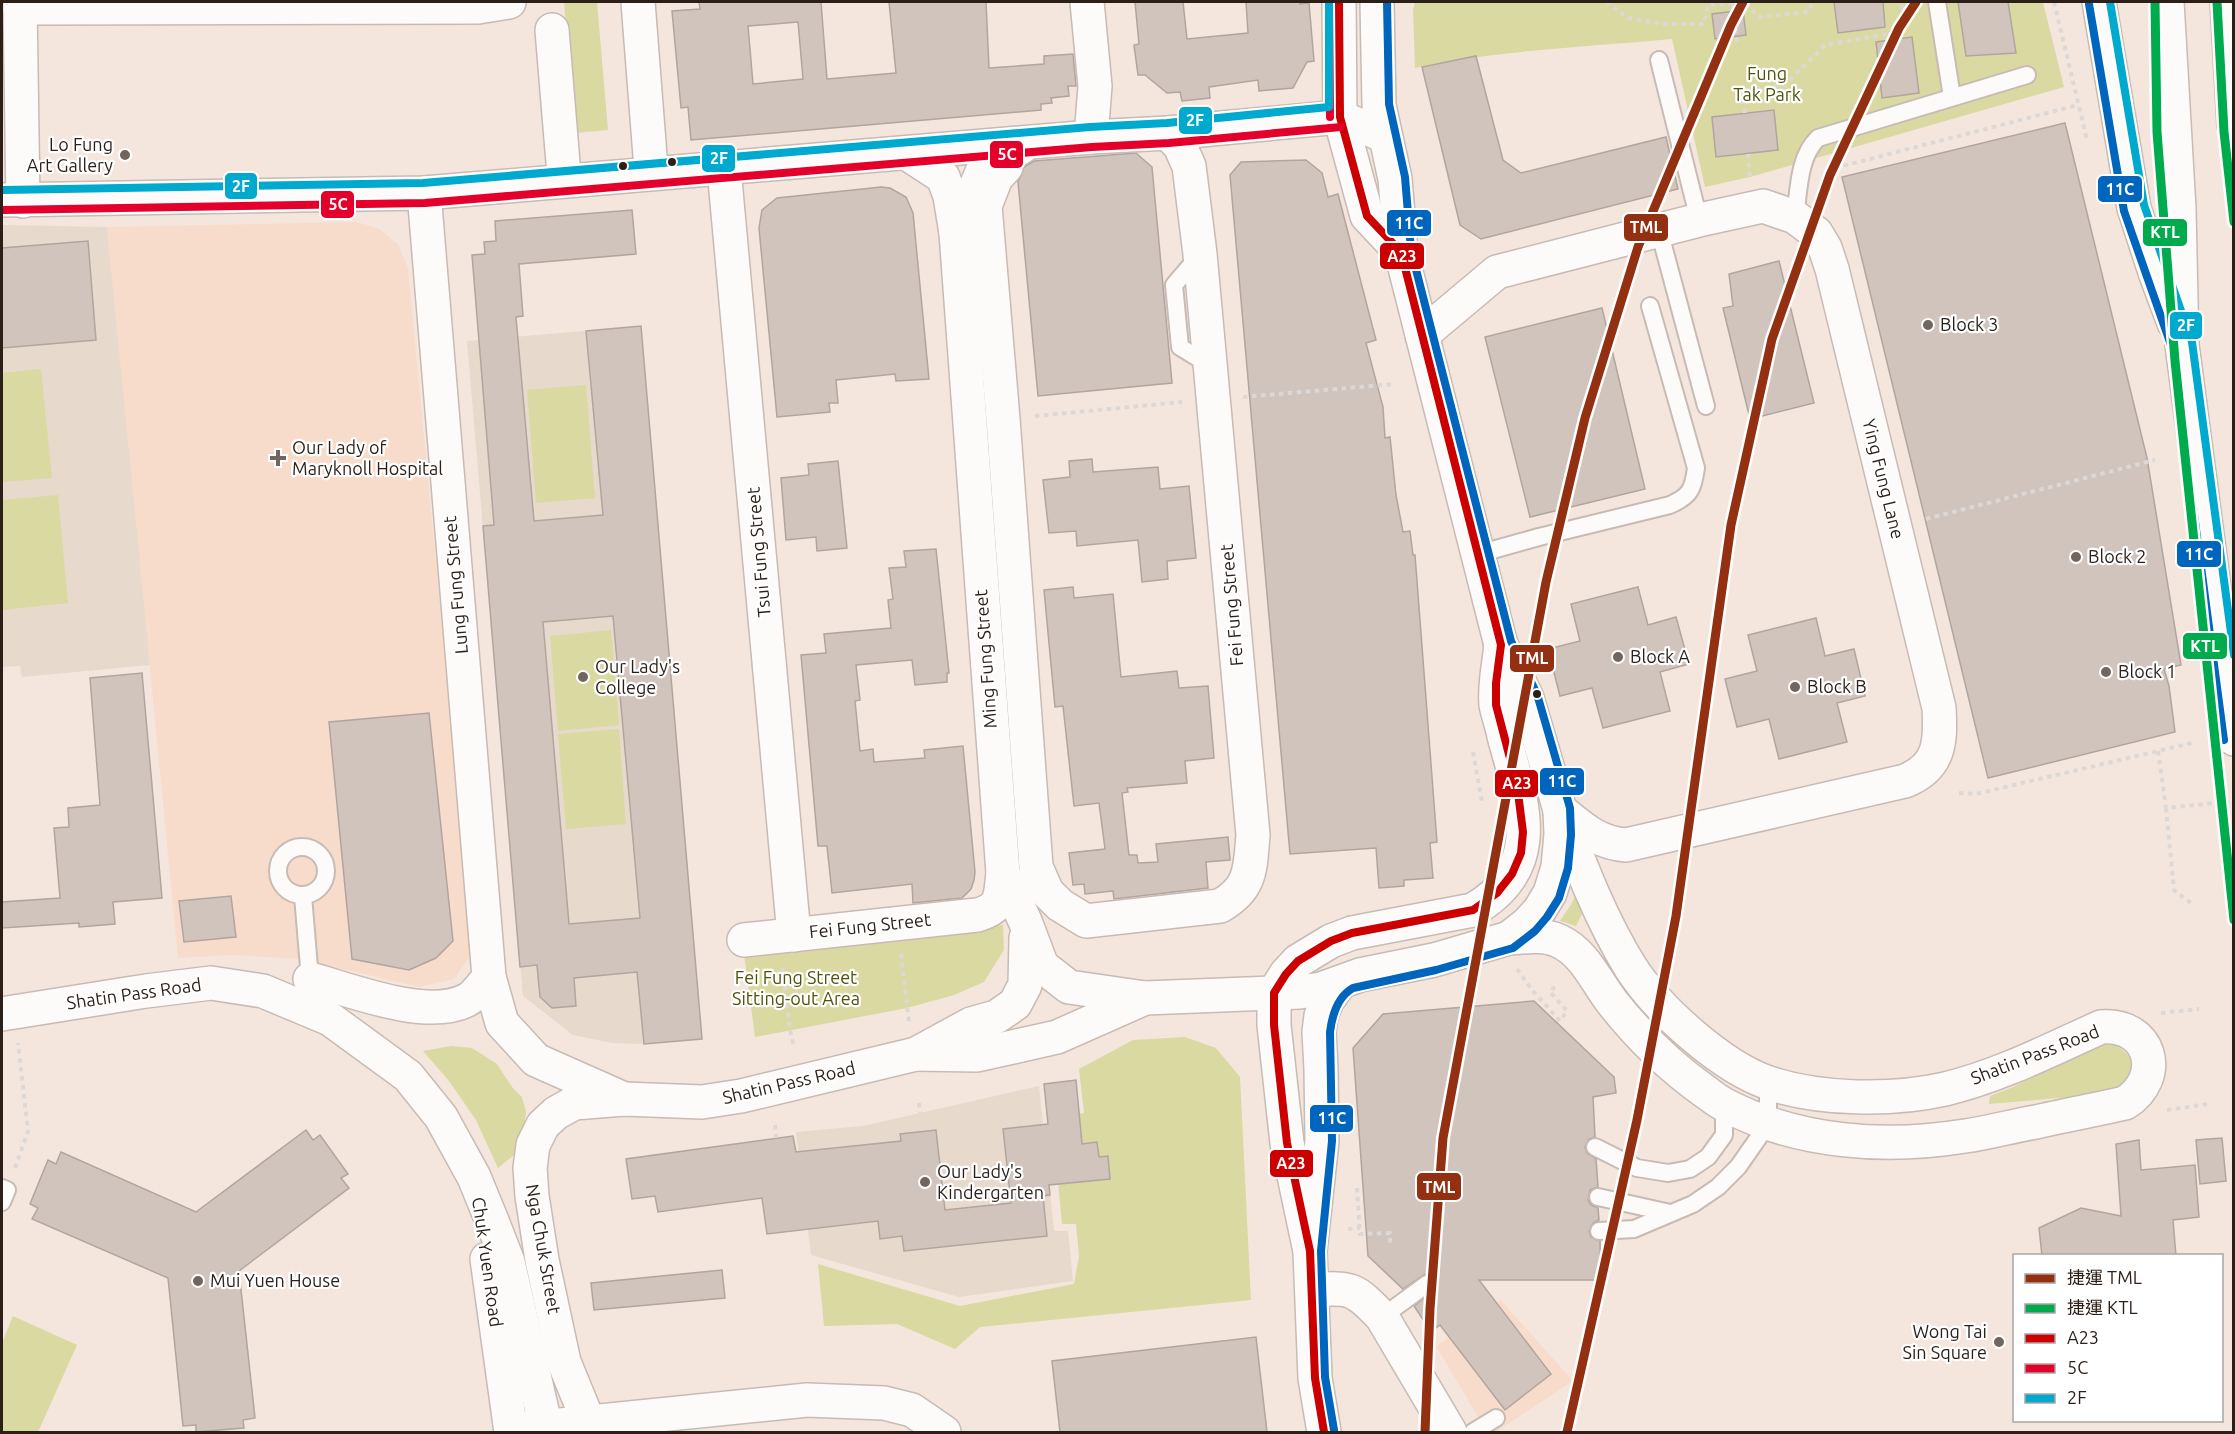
<svg xmlns="http://www.w3.org/2000/svg" width="2235" height="1434" viewBox="0 0 2235 1434" font-family="Ubuntu,'Noto Sans TC',sans-serif">
<style>
.built{fill:#f8dccb}
.education{fill:#e7d9cc}
.green{fill:#dad9a2}
.building{fill:#d1c4bd;stroke:#b1a59e;stroke-width:1.5;fill-rule:evenodd}
.lines{fill:none;stroke-linecap:round;stroke-linejoin:round}
.lane-casing{stroke:#c7bbb4;stroke-width:20}
.street-casing{stroke:#c7bbb4;stroke-width:36}
.secondary-casing{stroke:#c7bbb4;stroke-width:36}
.highway-casing{stroke:#c7bbb4;stroke-width:36}
.path{stroke:#ddd8d5;stroke-width:4;stroke-dasharray:4.5 4.5;stroke-linecap:butt}
.lane{stroke:#fdfbfa;stroke-width:16}
.street{stroke:#fdfbfa;stroke-width:33}
.secondary{stroke:#fdfbfa;stroke-width:33}
.highway{stroke:#fdfbfa;stroke-width:33}
.path-bridge{stroke:#ddd8d5;stroke-width:4;stroke-dasharray:4.5 4.5;stroke-linecap:butt}
.bus-1-casing{stroke:#fff;stroke-width:12}
.bus-2-casing{stroke:#fff;stroke-width:12}
.bus-3-casing{stroke:#fff;stroke-width:12}
.bus-4-casing{stroke:#fff;stroke-width:12}
.bus-1{stroke:#c00;stroke-width:8}
.bus-2{stroke:#e4002b;stroke-width:8}
.bus-3{stroke:#00a9ce;stroke-width:8}
.bus-4{stroke:#0065bd;stroke-width:8}
.metro-1-casing{stroke:#fff;stroke-width:14}
.metro-2-casing{stroke:#fff;stroke-width:14}
.metro-1{stroke:#923011;stroke-width:9}
.metro-2{stroke:#00ab4e;stroke-width:9}
.poi-dot{fill:#71655d;stroke:#fff;stroke-width:2}
.bus-dot{fill:#2b1f18;stroke:#fff;stroke-width:2}
.labels{text-anchor:middle;stroke-width:4.5;stroke-linejoin:round;paint-order:stroke}
.park-label{font-size:18px;fill:#4f540a;stroke:#fff}
.poi-label{font-size:18px;fill:#2b1f18;stroke:#fff;text-anchor:start}
.street-label{font-size:18px;fill:#2b1f18;stroke:#fff}
.line-badge{stroke:#fff;stroke-width:2}
.badge-label{font-size:16px;text-anchor:middle;font-weight:bold;fill:#fff}
</style>
<rect width="100%" height="100%" fill="#f4e6dd"/>
<g class="built">
<path d="M357,222l23,7 18,15 10,24 65,684 -19,27 -35,8 -119,-28 -67,-4 -55,3 -71,-731z"/>
<path d="M1501,1300l72,81 -77,51h-9l-51,-86z"/>
</g>
<g class="education">
<path d="M2,225l105,2 43,438 -128,12 -2,-11 -18,1z"/>
<path d="M641,326l61,713 -58,5 -32,-1 -39,-8 -50,-39 -56,-655z"/>
<path d="M1039,1086l15,145h14l5,50 -114,16 -148,-42 -15,-123 67,-6z"/>
</g>
<g class="green">
<path d="M564,2h33l11,128 -33,3z"/>
<path d="M1415,2h628l21,85 -314,90 -45,10 -33,-148c-85,8 -173,11 -257,29l-2,-58z"/>
<path d="M41,369l11,109 -50,4v-109z"/>
<path d="M586,385l9,113 -59,5 -9,-113z"/>
<path d="M58,495l10,108 -66,7v-110z"/>
<path d="M611,630l8,95 -61,6 -8,-95z"/>
<path d="M619,729l7,95 -60,5 -8,-95z"/>
<path d="M1579,887l8,17 -11,22 -16,-5 12,-18z"/>
<path d="M1003,925l1,25 -20,32 -30,13 -47,13 -152,29 -11,-83z"/>
<path d="M1185,1037l31,11 24,29 11,223 -271,27 -25,22 -58,-25 -73,2 -6,-62 142,42 114,-22 5,-28 -3,-32h-14l-10,-107 32,-4 -5,-44 54,-29z"/>
<path d="M2105,1041c22,8 35,19 20,43l-18,10 -118,10 1,-8 23,-9 76,-41z"/>
<path d="M451,1046l21,2 25,16 15,23 10,10 4,15 -2,19 -8,14 -2,10 -16,13 -22,-48 -27,-39 -26,-30z"/>
<path d="M13,1316l64,29 -39,87h-36v-89z"/>
</g>
<g class="building">
<path d="M699,2h122l6,77 69,-6 -7,-71h97l3,66 55,-4v-8l29,-2 3,32h-8l1,10 -18,2 1,5 -11,1v6l-350,30 -3,-33 -7,1 -9,-97 28,-2zM798,22l5,57 -50,5 -5,-58z"/>
<path d="M1135,2h48l4,37 61,-6 -2,-31h54v2l9,-1 5,58 -7,1 -14,26 -34,3 -1,-11 -49,7 1,11 -28,3 -2,-9 -13,1 -22,-18h-7l-4,-30 5,-1z"/>
<path d="M1834,2h49l2,25 -47,6z"/>
<path d="M1958,2h50l8,51 -50,3z"/>
<path d="M1743,10l3,25 -31,4 -3,-25z"/>
<path d="M1912,37l7,56 -37,5 -6,-56z"/>
<path d="M1476,56l27,104 18,13 145,-36 12,52 -197,50 -21,-14 -38,-158z"/>
<path d="M1774,110l4,40 -62,7 -4,-40z"/>
<path d="M2065,123l82,335 34,207 -17,4 5,17 6,46 -187,46 -146,-601z"/>
<path d="M1136,153l16,14 20,216 -134,13 -20,-214 6,-15 10,-6z"/>
<path d="M1306,160l16,13 6,24 10,-3 38,146 -10,3 17,64 2,31 5,-1 6,58 7,37 7,-1 3,24h2l22,287 -7,1 3,35 -29,2v6l-25,2 -3,-40 -86,6 -60,-679 11,-13z"/>
<path d="M881,187l9,1 16,9 7,16 16,166 -33,2 -1,-7 -59,6 2,23h-9l1,9 -53,5 -18,-189 3,-18 15,-12z"/>
<path d="M632,210l4,44 -117,10 4,52 -7,1 18,204 69,-6 -17,-184 55,-5 61,713 -58,5 -7,-72 -63,6 2,28 -24,2 -12,-11 -3,-32 -17,2 -37,-441 11,-1 -22,-270 13,-1 -1,-12 12,-1 -1,-20zM613,616l27,302 -71,6 -26,-302z"/>
<path d="M88,241l8,99 -94,8v-100z"/>
<path d="M1779,261l35,142 -64,16 -27,-111 10,-2 -4,-32z"/>
<path d="M1602,308l43,181 -115,28 -45,-180z"/>
<path d="M1092,459l1,13 65,-5 2,22 29,-3 7,72 -29,3 1,18 -26,3 -4,-42 -61,6 -1,-15 -27,2 -6,-53 27,-3 -1,-16z"/>
<path d="M838,461l9,87 -30,3 -1,-14 -30,3 -5,-62 28,-3 -1,-11z"/>
<path d="M936,549l13,124h-2v9l-32,3 -3,-25 -56,5 4,35 -5,1 5,50 13,-2 1,13 51,-4 -1,-8 39,-4 12,126 -1,8 -3,9 -9,9 -49,5 -1,-19 -80,9 -5,-47h-9l-17,-191 25,-2 -2,-19 67,-6 -3,-28 5,-1 -4,-31 17,-1 -2,-16z"/>
<path d="M1073,587l1,11 39,-4 8,83 56,-6 2,17 29,-2 6,72 -29,3 2,22 -60,5 1,4 -6,1 7,62h8l1,8 20,-1 -2,-18 72,-7 2,23 -24,2 2,26 -94,11 -1,-8 -28,3 -1,-10 -11,1 -4,-32 36,-4 -6,-46 -25,3 -11,-100 -8,1 -11,-117z"/>
<path d="M1638,587l10,38 28,-8 13,47 -29,8 10,39 -67,17 -11,-40 -32,8 -12,-47 32,-8 -9,-37z"/>
<path d="M1816,618l9,38 29,-7 11,47 -28,7 10,39 -68,17 -10,-40 -32,8 -12,-48 32,-8 -9,-36z"/>
<path d="M142,673l20,225 -49,4 2,22 -36,3v-4l-77,5v-26l58,-4 -6,-70 15,-1 -1,-19 32,-3 -10,-127z"/>
<path d="M429,713l24,228 -17,17 -27,12 -57,-11 -23,-237z"/>
<path d="M231,896l5,41 -52,5 -5,-41z"/>
<path d="M1534,1001l80,76 2,16 -23,4 2,40 -6,2 -4,8 2,6 9,6 2,28 -8,3 -2,10 3,5 7,3 1,12 -6,3 -4,8 2,6 9,4 1,39h-122l72,94 -46,36 -65,-85 -9,7 -17,-26 22,-17 1,-7 -2,-5 -10,-3 -22,15 -35,-33 -15,-208 30,-34z"/>
<path d="M1076,1080l6,64 15,-2 2,15 9,-1 2,23 -61,6 1,10 -7,1 4,40 -143,15 -2,-15 -22,3 -2,-18 -111,13 -5,-36 -104,14 -3,-16 -23,3 -6,-40 167,-23 3,16 105,-11 -1,-7 36,-4 9,80 66,-7 -8,-74 45,-5 -4,-40z"/>
<path d="M306,1130l7,10 7,-5 28,39 -7,4 8,10 -110,83 16,147 -12,2 1,8 -48,4v-7l-13,1 -15,-148 -136,-59 6,-11 -8,-4 18,-44 8,4 5,-12 135,60z"/>
<path d="M2222,1138l4,43 -26,3 -4,-44z"/>
<path d="M2139,1140l2,30 54,-5 4,52 -26,3 3,36h-134l-3,-28 42,-20 40,8 -5,-72z"/>
<path d="M722,1270l3,28 -131,12 -3,-27z"/>
<path d="M1256,1337l11,95h-207l-8,-71z"/>
</g>
<g class="lines">
<g class="lane-casing">
<g id="lane">
<path d="M1937,2l15,95"/>
<path d="M1659,60l40,160"/>
<path d="M1795,217c4,-26 3,-60 23,-79l209,-63"/>
<path d="M1659,230l47,176"/>
<path d="M1198,257l-24,28 6,62 31,19"/>
<path d="M1478,554l61,-17 131,-32c20,-9 23,-15 26,-37l-46,-162"/>
<circle cx="302" cy="871" r="24"/>
<path d="M303,896l7,83 -4,5"/>
<path d="M1595,1147l42,21 31,5 22,-4 18,-12 16,-22v-30"/>
<path d="M2,1188l5,2 -5,12"/>
<path d="M1598,1197l72,16"/>
<path d="M1599,1231l35,-2 59,-25 25,-17 20,-20 30,-43v-42"/>
<path d="M1382,1317l45,-33"/>
<path d="M1473,1432l23,-14"/>
</g>
</g>
<g class="street-casing">
<g id="street">
<path d="M20,2l3,199"/>
<path d="M638,2l12,154"/>
<path d="M1087,2l8,84 -4,51"/>
<path d="M20,8l458,-1 31,-5"/>
<path d="M552,30l11,133"/>
<path d="M1006,167l-10,11 -11,28 18,213 33,448 11,25 13,13 26,16 134,-15c32,-18 30,-38 33,-71l-53,-581 -11,-88 -9,-20 -12,-13"/>
<path d="M724,169l70,766"/>
<path d="M1422,335l75,-63 202,-52 64,-14 32,11 21,16 9,15 7,21 107,439c2,34 1,59 -34,73l-279,64c-29,-2 -45,-18 -66,-35"/>
<path d="M1509,938c16,-1 35,-4 50,3 26,12 36,39 53,61 26,33 56,63 91,88 7,5 14,11 22,15 73,38 160,44 240,31 23,-3 47,-10 71,-14 29,-7 59,-12 89,-19 41,-26 26,-80 -24,-76 -51,23 -102,49 -156,62 -53,12 -125,11 -176,-6 -47,-16 -111,-73 -138,-115 -30,-48 -51,-103 -71,-157"/>
<path d="M744,940l233,-25c26,-7 23,-19 26,-42"/>
<path d="M310,979c41,11 117,42 157,21 8,-4 16,-16 22,-23"/>
<path d="M1312,1290c40,-3 42,-2 70,27l68,115"/>
</g>
</g>
<g class="secondary-casing">
<g id="secondary">
<path d="M1339,2l1,115 27,99 34,36"/>
<path d="M906,153l37,24 7,19 6,37 47,640 22,48 17,45 27,21 76,11"/>
<path d="M424,193l65,784 13,46 34,37 88,39"/>
<path d="M2,200l422,-7 667,-56 77,-4 172,-16 45,19"/>
<path d="M956,233l26,-61 41,-26"/>
<path d="M2,1014l144,-23 65,-8 52,8 67,28 78,57 33,41 33,60 18,44 16,41 39,170"/>
<path d="M916,1054l61,1 80,-18 88,-39 155,-6 21,-3 39,-14 74,-15 75,-22 18,-14 12,-13 11,-18 8,-26 3,-33 -1,-24 -33,-112 -26,-53 -100,-393 -6,-73 -16,-74 -2,-103"/>
<path d="M1310,1251l-23,-108 -13,-118v-32l12,-19 12,-13 33,-20 21,-8 121,-23c75,-44 49,-107 31,-174 -2,-11 -6,-21 -8,-31 -2,-19 3,-41 5,-60"/>
<path d="M487,1259l24,173"/>
<path d="M589,1423l-25,-61 -22,-102 -10,-64 -2,-28 3,-23 10,-20 13,-12 18,-10 50,-4 78,3 39,-6 175,-42 55,-30 25,-7 19,-13 10,-19 1,-47"/>
<path d="M511,1430l296,-30 77,3 28,7 32,22"/>
<path d="M1324,1432l-9,-54 -5,-127 12,-110 -1,-72 -2,-37 2,-16 6,-15 13,-18"/>
</g>
</g>
<g class="highway-casing">
<g id="highway">
<path d="M2099,2l35,206 22,67 18,48"/>
<path d="M2167,2l12,207 3,136 52,394"/>
<path d="M2227,2l7,123"/>
</g>
</g>
<g class="path">
<path d="M1606,2l22,16 33,6h38"/>
<path d="M1732,2l5,41"/>
<path d="M2054,2l33,138"/>
<path d="M1745,113l-3,-22 42,-6 41,-40 80,-14 -4,-29"/>
<path d="M1748,154l2,24"/>
<path d="M1835,168l243,-63"/>
<path d="M1243,397l151,-13"/>
<path d="M1035,416l147,-14"/>
<path d="M1926,519l229,-59"/>
<path d="M2158,751l8,57 68,-7"/>
<path d="M1473,752l9,50"/>
<path d="M1959,793l17,1 220,-52"/>
<path d="M2166,808l8,82 18,14"/>
<path d="M901,954l8,67"/>
<path d="M783,968l7,62 4,17"/>
<path d="M1517,969l15,21 28,31 7,-10 -17,-19 7,-8"/>
<path d="M2161,1013l38,-4"/>
<path d="M919,1103l1,10"/>
<path d="M2167,1110l41,-6"/>
<path d="M775,1125l1,13"/>
<path d="M15,1168l13,-37 -10,-88"/>
<path d="M1357,1188l3,46 30,-1v13"/>
<path d="M1348,1229l12,-1"/>
</g>
<use href="#lane" class="lane"/>
<use href="#street" class="street"/>
<use href="#secondary" class="secondary"/>
<use href="#highway" class="highway"/>
<path class="path-bridge" d="M1699,24h5l4,-19 36,-3 15,15 49,-5 5,-10"/>
<g class="bus-1-casing">
<path id="bus-1" d="M1324,1432l-9,-54 -5,-127 -23,-108 -13,-118v-32l12,-19 12,-13 33,-20 21,-8 121,-23 24,-17 15,-19 9,-21 2,-21 -6,-47 -21,-80v-22l5,-38 -100,-393 -34,-36 -27,-99 -1,-115"/>
</g>
<g class="bus-2-casing">
<g id="bus-2">
<path d="M1329,2l1,115"/>
<path d="M2,210l423,-7 667,-56 77,-4 172,-16"/>
</g>
</g>
<g class="bus-3-casing">
<g id="bus-3">
<path d="M2110,2l34,203 48,137 42,313"/>
<path d="M2,190l421,-7 667,-56 77,-4 162,-16v-105"/>
</g>
</g>
<g class="bus-4-casing">
<g id="bus-4">
<path d="M2089,4l35,207 48,137 52,392"/>
<path d="M1334,1430l-9,-53 -4,-126 11,-110 -2,-109c2,-16 7,-35 23,-44l83,-18 77,-22 22,-17 12,-14 12,-19 9,-30 3,-33 -1,-27 -33,-114 -26,-53 -100,-391 -6,-73 -16,-73 -2,-102"/>
</g>
</g>
<use href="#bus-1" class="bus-1"/>
<use href="#bus-2" class="bus-2"/>
<use href="#bus-3" class="bus-3"/>
<use href="#bus-4" class="bus-4"/>
<g class="metro-1-casing">
<g id="metro-1">
<path d="M1425,1432l5,-123 13,-171 103,-556 39,-164 53,-171 93,-222 12,-23"/>
<path d="M1567,1432l70,-312 39,-204 55,-391 41,-186 58,-164 69,-147 17,-26"/>
</g>
</g>
<g class="metro-2-casing">
<g id="metro-2">
<path d="M2155,2l2,130 18,229 59,559"/>
<path d="M2217,2l7,130 10,90"/>
</g>
</g>
<use href="#metro-1" class="metro-1"/>
<use href="#metro-2" class="metro-2"/>
</g>
<g class="poi-dot">
<circle cx="125" cy="155" r="6"/>
<circle cx="1928" cy="325" r="6"/>
<path d="M275 449h6v6h6v6h-6v6h-6v-6h-6v-6h6z"/>
<circle cx="2076" cy="557" r="6"/>
<circle cx="1618" cy="657" r="6"/>
<circle cx="2106" cy="672" r="6"/>
<circle cx="583" cy="677" r="6"/>
<circle cx="1795" cy="687" r="6"/>
<circle cx="925" cy="1182" r="6"/>
<circle cx="198" cy="1281" r="6"/>
<circle cx="1999" cy="1342" r="6"/>
</g>
<g class="bus-dot">
<circle cx="672" cy="162" r="5"/>
<circle cx="623" cy="166" r="5"/>
<circle cx="1537" cy="694" r="5"/>
</g>
<g class="labels">
<g class="park-label">
<text x="1767" y="80">Fung<tspan x="1767" dy="21">Tak Park</tspan></text>
<text x="796" y="984">Fei Fung Street<tspan x="796" dy="21">Sitting-out Area</tspan></text>
</g>
<g class="poi-label">
<text x="113" y="151" text-anchor="end">Lo Fung<tspan x="113" dy="21">Art Gallery</tspan></text>
<text x="1940" y="331">Block 3</text>
<text x="292" y="454">Our Lady of<tspan x="292" dy="21">Maryknoll Hospital</tspan></text>
<text x="2088" y="563">Block 2</text>
<text x="1630" y="663">Block A</text>
<text x="595" y="673">Our Lady's<tspan x="595" dy="21">College</tspan></text>
<text x="2118" y="678">Block 1</text>
<text x="1807" y="693">Block B</text>
<text x="937" y="1178">Our Lady's<tspan x="937" dy="21">Kindergarten</tspan></text>
<text x="210" y="1287">Mui Yuen House</text>
<text x="1987" y="1338" text-anchor="end">Wong Tai<tspan x="1987" dy="21">Sin Square</tspan></text>
</g>
<g class="street-label">
<text transform="translate(1883 479) rotate(76)" y="6">Ying Fung Lane</text>
<text transform="translate(759 552) rotate(-95)" y="6">Tsui Fung Street</text>
<text transform="translate(456 585) rotate(-95)" y="6">Lung Fung Street</text>
<text transform="translate(1232 605) rotate(-95)" y="6">Fei Fung Street</text>
<text transform="translate(986 659) rotate(-94)" y="6">Ming Fung Street</text>
<text transform="translate(870 926) rotate(-6)" y="6">Fei Fung Street</text>
<text transform="translate(134 994) rotate(-8)" y="6">Shatin Pass Road</text>
<text transform="translate(2035 1055) rotate(-21)" y="6">Shatin Pass Road</text>
<text transform="translate(789 1083) rotate(-13)" y="6">Shatin Pass Road</text>
<text transform="translate(543 1249) rotate(80)" y="6">Nga Chuk Street</text>
<text transform="translate(487 1262) rotate(82)" y="6">Chuk Yuen Road</text>
</g>
</g>
<g class="line-badge">
<rect x="1178" y="106" width="35" height="29" rx="6" fill="#00a9ce"/>
<rect x="989" y="140" width="35" height="29" rx="6" fill="#e4002b"/>
<rect x="701" y="144" width="35" height="29" rx="6" fill="#00a9ce"/>
<rect x="224" y="172" width="34" height="28" rx="6" fill="#00a9ce"/>
<rect x="2097" y="175" width="46" height="28" rx="6" fill="#0065bd"/>
<rect x="320" y="190" width="35" height="29" rx="6" fill="#e4002b"/>
<rect x="1386" y="209" width="46" height="28" rx="6" fill="#0065bd"/>
<rect x="1623" y="213" width="46" height="29" rx="6" fill="#923011"/>
<rect x="2142" y="218" width="46" height="29" rx="6" fill="#00ab4e"/>
<rect x="1379" y="242" width="46" height="28" rx="6" fill="#c00"/>
<rect x="2169" y="311" width="34" height="29" rx="6" fill="#00a9ce"/>
<rect x="2176" y="540" width="46" height="28" rx="6" fill="#0065bd"/>
<rect x="2182" y="632" width="46" height="28" rx="6" fill="#00ab4e"/>
<rect x="1509" y="644" width="46" height="29" rx="6" fill="#923011"/>
<rect x="1539" y="767" width="46" height="29" rx="6" fill="#0065bd"/>
<rect x="1494" y="769" width="45" height="29" rx="6" fill="#c00"/>
<rect x="1309" y="1104" width="45" height="29" rx="6" fill="#0065bd"/>
<rect x="1269" y="1149" width="45" height="29" rx="6" fill="#c00"/>
<rect x="1416" y="1172" width="46" height="29" rx="6" fill="#923011"/>
</g>
<g class="badge-label">
<text x="1195" y="126">2F</text>
<text x="1007" y="160">5C</text>
<text x="719" y="164">2F</text>
<text x="241" y="192">2F</text>
<text x="2120" y="195">11C</text>
<text x="338" y="210">5C</text>
<text x="1409" y="229">11C</text>
<text x="1646" y="233">TML</text>
<text x="2165" y="238">KTL</text>
<text x="1402" y="262">A23</text>
<text x="2186" y="331">2F</text>
<text x="2199" y="560">11C</text>
<text x="2205" y="652">KTL</text>
<text x="1532" y="664">TML</text>
<text x="1562" y="787">11C</text>
<text x="1517" y="789">A23</text>
<text x="1332" y="1124">11C</text>
<text x="1291" y="1169">A23</text>
<text x="1439" y="1193">TML</text>
</g>
<rect width="2235" height="1434" fill="none" stroke="#2b1f18" stroke-width="6"/>
<rect x="2013" y="1254" width="210" height="168" fill="#ffffff" stroke="#aaa5a3" stroke-width="1.5"/>
<rect x="2025" y="1274" width="30" height="9" fill="#923011" stroke="#aaa5a3" stroke-width="1.5"/>
<text x="2067" y="1284" font-size="18" fill="#2b1f18">捷運 TML</text>
<rect x="2025" y="1304" width="30" height="9" fill="#00ab4e" stroke="#aaa5a3" stroke-width="1.5"/>
<text x="2067" y="1314" font-size="18" fill="#2b1f18">捷運 KTL</text>
<rect x="2025" y="1334" width="30" height="9" fill="#cc0000" stroke="#aaa5a3" stroke-width="1.5"/>
<text x="2067" y="1344" font-size="18" fill="#2b1f18">A23</text>
<rect x="2025" y="1364" width="30" height="9" fill="#e4002b" stroke="#aaa5a3" stroke-width="1.5"/>
<text x="2067" y="1374" font-size="18" fill="#2b1f18">5C</text>
<rect x="2025" y="1394" width="30" height="9" fill="#00a9ce" stroke="#aaa5a3" stroke-width="1.5"/>
<text x="2067" y="1404" font-size="18" fill="#2b1f18">2F</text>
</svg>
